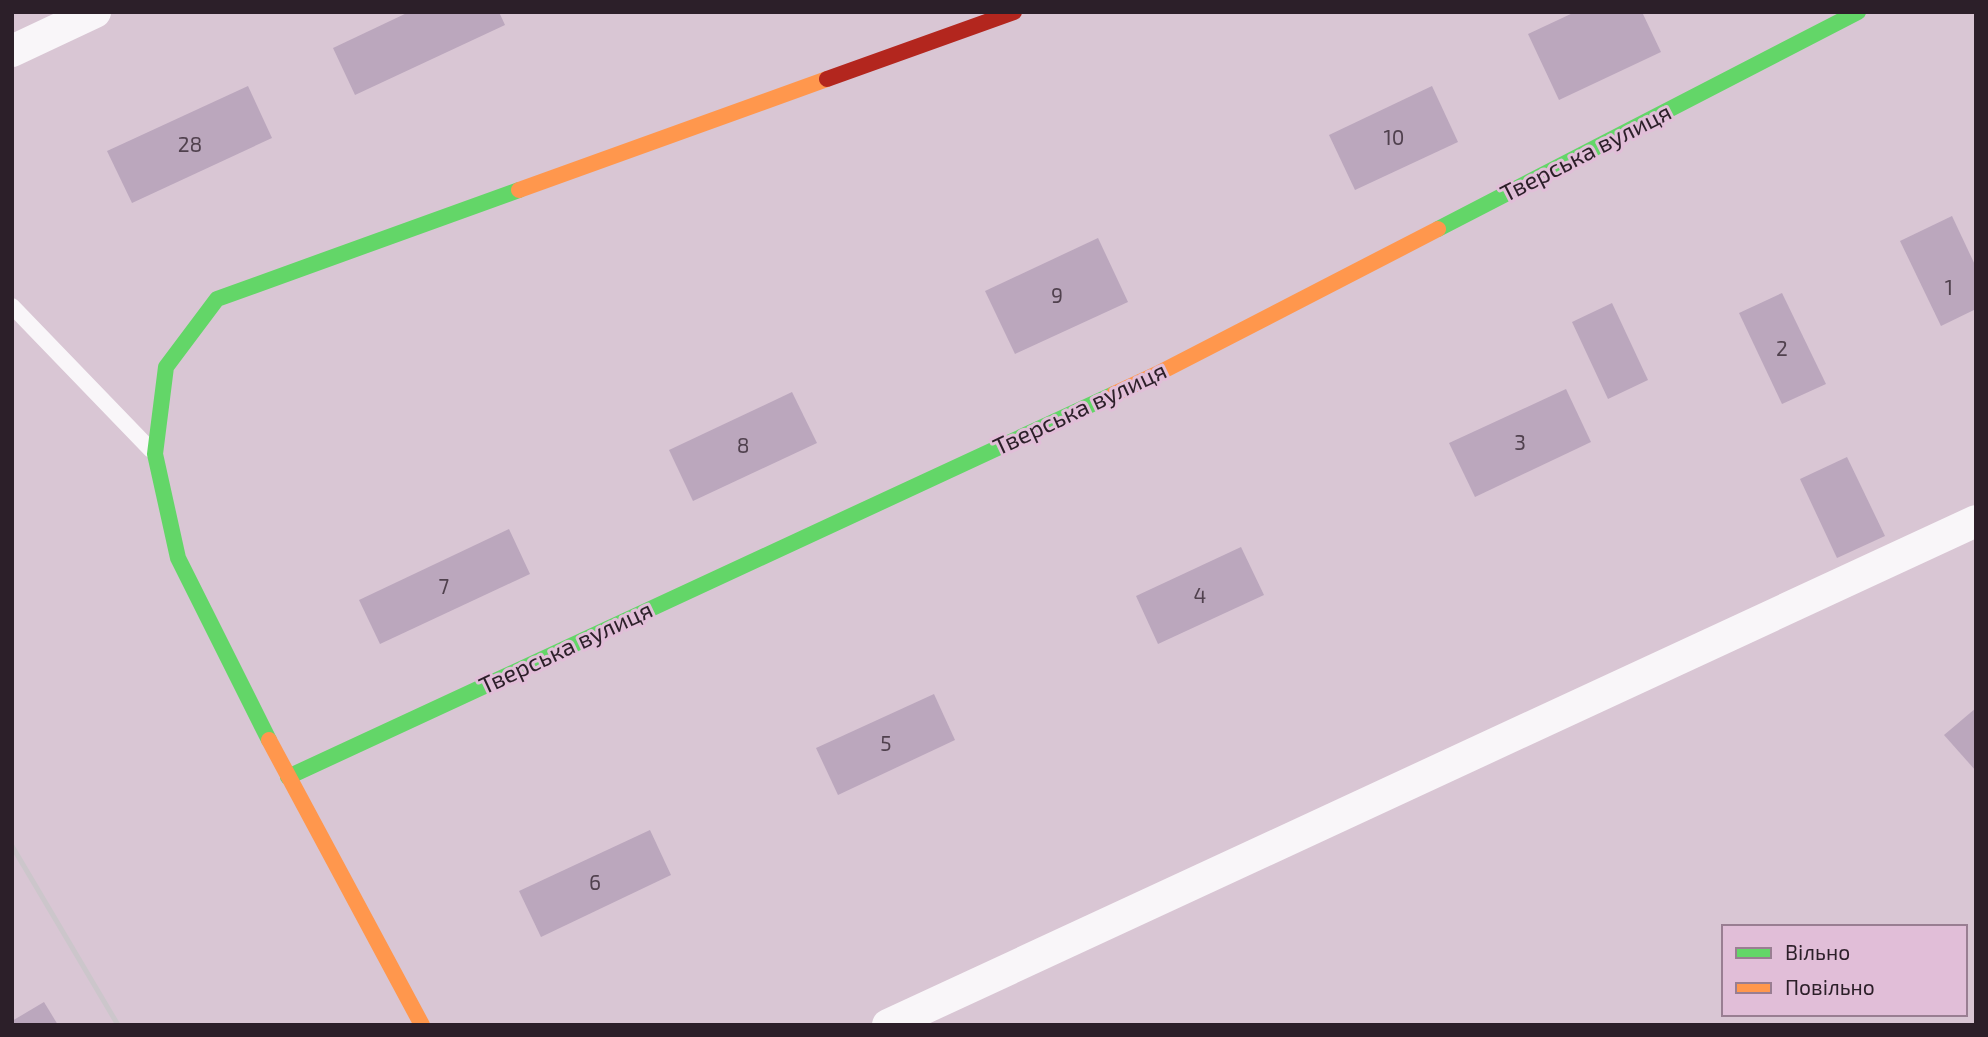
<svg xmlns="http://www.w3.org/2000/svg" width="1988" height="1037" viewBox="0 0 1988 1037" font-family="'Exo 2',sans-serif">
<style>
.building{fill:#bba7bd}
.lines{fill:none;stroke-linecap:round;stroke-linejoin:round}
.lane{stroke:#f9f6f9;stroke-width:16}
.street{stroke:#f9f6f9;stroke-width:32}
.fast{stroke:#63d668;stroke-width:16}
.slow{stroke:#ff974d;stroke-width:16}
.jam{stroke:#b3261e;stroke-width:16}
.rail{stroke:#ccc6cb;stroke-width:5}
.labels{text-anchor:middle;stroke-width:6;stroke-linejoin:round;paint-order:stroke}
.number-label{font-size:21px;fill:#50414e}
.street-label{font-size:24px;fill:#2c1f29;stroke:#e1bed8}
</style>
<rect width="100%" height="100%" fill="#d9c6d4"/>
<g class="building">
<path d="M409,12h90l6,13 -150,70 -22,-47z"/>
<path d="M1575,12h67l19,40 -102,48 -31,-66z"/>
<path d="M248,86l24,52 -140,65 -25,-52z"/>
<path d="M1432,86l26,56 -103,48 -26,-55z"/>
<path d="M1952,216l24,51v42l-35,17 -41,-85z"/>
<path d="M1098,238l30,64 -113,52 -30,-63z"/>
<path d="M1782,293l44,91 -44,20 -43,-91z"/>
<path d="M1612,303l36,77 -40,19 -36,-77z"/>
<path d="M1566,389l25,53 -116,55 -26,-54z"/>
<path d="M792,392l25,51 -124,58 -24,-51z"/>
<path d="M1847,457l38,79 -48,22 -37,-79z"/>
<path d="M509,529l21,45 -150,70 -21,-44z"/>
<path d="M1241,547l23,48 -106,49 -22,-48z"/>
<path d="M934,694l21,46 -117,55 -22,-47z"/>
<path d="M1976,708v63l-32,-36z"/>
<path d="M650,830l21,45 -130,62 -22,-46z"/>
<path d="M44,1002l14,23h-46v-4z"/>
</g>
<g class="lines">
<path class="lane" d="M12,306l139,144"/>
<g class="street">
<path d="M12,51l83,-39"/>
<path d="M888,1025l1088,-504"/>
</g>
<g class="fast">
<path d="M1438,229l420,-217"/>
<path d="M269,740l-91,-182 -23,-104 11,-87 51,-68 302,-109"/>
<path d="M288,777l826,-383"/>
</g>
<g class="slow">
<path d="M519,190l308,-111"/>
<path d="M1114,394l43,-20 281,-145"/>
<path d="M269,740l153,285"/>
</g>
<path class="jam" d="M827,79l187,-67"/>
<path class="rail" d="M12,846l106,179"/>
</g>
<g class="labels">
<g class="number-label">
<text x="1394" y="145">10</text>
<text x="190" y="152">28</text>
<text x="1949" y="295">1</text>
<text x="1057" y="303">9</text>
<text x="1782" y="356">2</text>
<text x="1520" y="450">3</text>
<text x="743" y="453">8</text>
<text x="444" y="594">7</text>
<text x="1200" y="603">4</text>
<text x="886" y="751">5</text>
<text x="595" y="890">6</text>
</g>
<g class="street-label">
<text transform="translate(1586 153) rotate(-27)" y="8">Тверська вулиця</text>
<text transform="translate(1080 409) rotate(-25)" y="8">Тверська вулиця</text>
<text transform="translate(566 648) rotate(-25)" y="8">Тверська вулиця</text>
</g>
</g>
<rect width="1988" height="1037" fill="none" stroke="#2c1f29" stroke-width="28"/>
<rect x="1722" y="925" width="245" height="91" fill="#e1bed8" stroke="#997e92" stroke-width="2"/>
<rect x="1736" y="948" width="35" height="10" fill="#63d668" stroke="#997e92" stroke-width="2"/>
<text x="1785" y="960" font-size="21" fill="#2c1f29">Вільно</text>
<rect x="1736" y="983" width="35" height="10" fill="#ff974d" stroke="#997e92" stroke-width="2"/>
<text x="1785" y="995" font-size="21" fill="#2c1f29">Повільно</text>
</svg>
